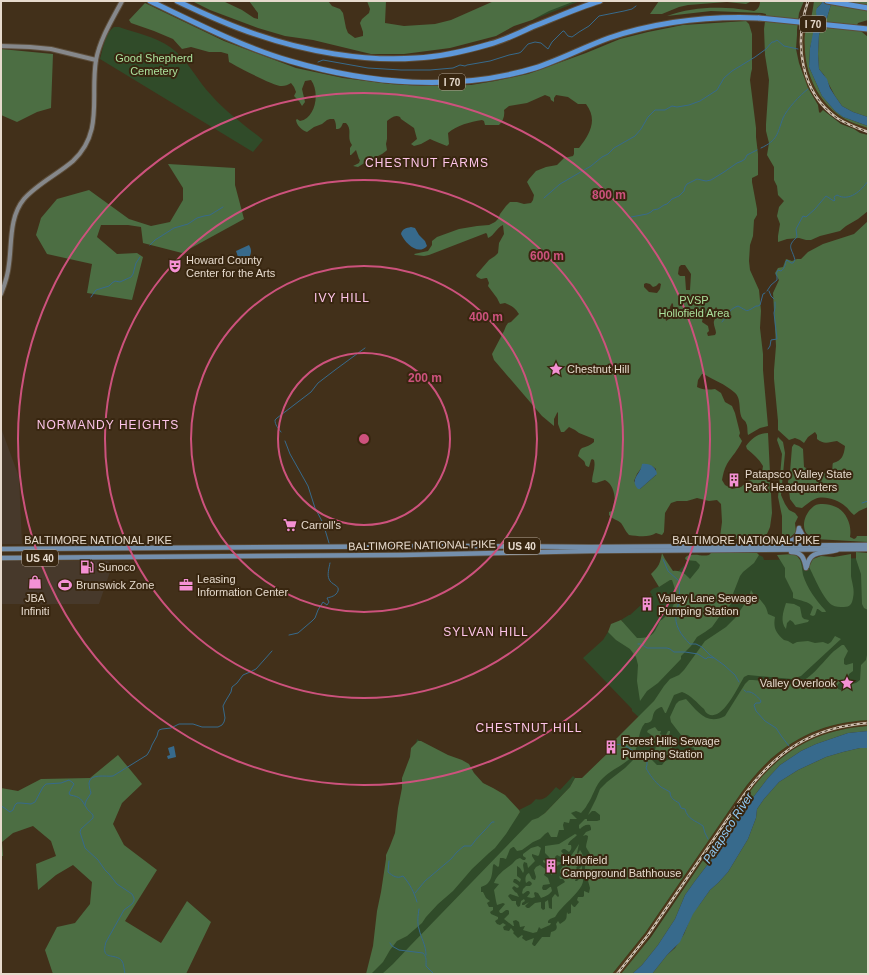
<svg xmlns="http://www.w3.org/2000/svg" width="869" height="975" viewBox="0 0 869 975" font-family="Arial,sans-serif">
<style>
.commercial{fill:#47392b}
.built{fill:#4e381b}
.green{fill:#304b29}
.forest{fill:#4c6e43;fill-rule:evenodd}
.water{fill:#376a8c}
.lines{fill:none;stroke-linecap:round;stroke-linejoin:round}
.stream{stroke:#376a8c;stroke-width:1}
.secondary-casing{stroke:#5d4e3b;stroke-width:6}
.primary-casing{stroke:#5d4e3b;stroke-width:6}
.highway-casing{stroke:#5d4e3b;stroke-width:7}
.secondary{stroke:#86888b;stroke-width:4}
.primary{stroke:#748fac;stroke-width:4.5}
.highway{stroke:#5d97d9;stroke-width:5}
.rail-casing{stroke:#cdc0b2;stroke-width:2.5}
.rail{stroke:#382610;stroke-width:1;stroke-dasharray:3;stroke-linecap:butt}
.highway-bridge-casing{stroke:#5d4e3b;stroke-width:7;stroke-linecap:butt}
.highway-bridge{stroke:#5d97d9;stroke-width:5}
.ring{fill:none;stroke:#cd527d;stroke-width:2}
.labels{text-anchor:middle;stroke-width:4;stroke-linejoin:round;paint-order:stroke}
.shield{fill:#382610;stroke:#b2a494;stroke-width:1}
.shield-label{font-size:10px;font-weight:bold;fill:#e6dacd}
.park-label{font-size:11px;fill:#aae09c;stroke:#382610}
.poi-label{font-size:11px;fill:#e6dacd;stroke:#382610;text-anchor:start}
.street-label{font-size:11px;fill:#e6dacd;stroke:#382610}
.neighbourhood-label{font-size:12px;letter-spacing:1px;fill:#fec5ea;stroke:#382610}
.water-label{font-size:12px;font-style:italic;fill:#8fcaf5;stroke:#382610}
.centre{fill:#cd527d;stroke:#382610;stroke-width:2}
.ring-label{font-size:12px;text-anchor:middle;font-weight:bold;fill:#cd527d;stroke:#382610;stroke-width:4;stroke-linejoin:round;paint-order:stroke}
</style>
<rect width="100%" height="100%" fill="#42301a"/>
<g class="commercial">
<path d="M1,428l18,49 3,67h-21z"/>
<path d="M1,561h107l4,5 -13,38h-98z"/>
</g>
<g class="built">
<path d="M799,33h6v14l1,15 3,14 25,35 11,8 23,9v5l-13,-4 -12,-6 -14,-9 -11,-11 -7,-10 -6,-12 -3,-11 -2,-12z"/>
<path d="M859,720h9v6l-24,3 -13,3 -18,7 -21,11 -13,9 -11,11 -9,11 -13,16 -105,152 -20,25h-9l33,-41 96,-140 13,-17 10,-11 17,-15 15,-10 14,-7 19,-7 14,-4z"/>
</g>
<g class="green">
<path d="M519,1h61l-48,19z"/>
<path d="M114,27h5c17,6 37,10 51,20 18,12 27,34 42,49 15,17 34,30 51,44l-10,12 -153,-93c3,-11 5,-26 14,-32z"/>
<path d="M759,555l4,2 1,3 104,-2v162c-56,3 -95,28 -127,73l-96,140 -33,41h-243l48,-235 101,76 2,-3 -1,-2 12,-6 5,-5c9,3 14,-6 20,-12l4,3 13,-14 2,2 -5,9 -25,26 -7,6h-3l6,14 103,-111 -12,-11v-2l-49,-51 20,-18 5,-8 2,1 13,-11 -2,-2 8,-5h1l22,-20 -2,-3c2,-4 6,-4 10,-6 10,-5 24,-21 33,-29l62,3z"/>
</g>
<g class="forest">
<path d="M192,1h31l19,9 12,8 4,1v-6l-9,-12h79l4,5 8,3 3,4 3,15 2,5 7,5 8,-2v-4l-3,-9 2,-4 7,-6 1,-4 -3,-8h19l-1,22 19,3 31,-2 16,-4 43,-19h81l-26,10 -17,9 -18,6 -18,10 -46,12 -46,6h-33l-58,-14 -28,-4 -27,-8 -48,-18z"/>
<path d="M659,1h92l-1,1 -4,2 -19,-2 -39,3 -9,2 -17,7h-12z"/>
<path d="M760,1h44l-5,12 -2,17v5l-1,14 3,14 9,25 10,17 1,7 1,1 3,-3 18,14 13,5 6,4 8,2v76l-10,8 -12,7 -6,5 -20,5 -9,4h-5l-7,-2 -12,1 -9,3v-6l2,-12 -3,-8 2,-9 5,-6 -6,-6 -1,-9 -3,-6v-13l-7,-12 2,-12 -3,-12v-7l3,-44 -4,-25 -1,-26 2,-15 -4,-1 -51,-2 -44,5c19,-7 39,-9 59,-8 10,0 19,2 28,3 5,-2 6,-6 6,-10z"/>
<path d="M814,1h9l-2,3 -4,4v14l-7,26 -1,19 5,11 8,18 13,15 8,6 25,9v2c-8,-3 -16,-5 -23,-9 -24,-14 -38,-40 -40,-67 0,-6 -1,-13 0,-18 1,-5 4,-8 5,-12 2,-7 3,-14 4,-21z"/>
<path d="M832,1h36v19l-10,3 -2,4 12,10v80l-15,-5 -11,-6 -7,-10 -11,-21 -5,-6 -1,-15 1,-19 2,-6 6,-11z"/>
<path d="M145,3l79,38 72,27 47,10 47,6 34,2 47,-1 24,-4 33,-7 58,-21 34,-14 28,-7 35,-7 63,-4 3,3 3,10v35l-1,4 -1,7 6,48v9l2,17v21l-6,3v4l5,27v6l-3,5 -1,16 -3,9 -1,16 1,9 9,20 2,21 -1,17 3,26v16l5,56 -8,2 -12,7c-1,-4 0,-9 -2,-12 0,-2 -3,-3 -4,-5 -4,-8 0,-20 -8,-26 -9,-8 -21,-12 -30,-18h-2l-4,6 -1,7c6,3 11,3 18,2l6,4 4,9 7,4 3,7 5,20 -1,3 3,5c-4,9 -10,15 -15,23 -3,5 -4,11 -5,16l3,5 7,4 9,-2 7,-6 6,-2 8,-6 1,-7c-4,-7 -10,-12 -16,-17l-1,-3c6,-8 13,-13 22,-13l4,80 -2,14 -3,7 2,3 -1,3h-18l-30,-3 2,-15 -1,-18 -4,-4 -8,1 -12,-3 -10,3h-10l-6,2 -6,10 -1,19 -2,3 -6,-2c-7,5 -19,3 -27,2 -4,-4 -5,-8 -8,-12 -3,-3 -9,-4 -12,-8v-3l3,-1c5,-9 3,-26 -7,-31l-9,3 -4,-1c0,-8 4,-14 2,-22l-2,-1 -1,1 -2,7c-5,-1 -3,-3 -5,-6 -2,-2 -4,-3 -6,-5l2,-6 2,-2c4,-1 9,-3 12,-6v-3l-15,-6 -4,-3 -6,-3 -5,5h-3l-3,-8v-12l-1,1 -3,6v7l-12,-10 -48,-56 -2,-6 12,-23 2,-5 2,-3 3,-1 8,-8c-4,-6 -7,-8 -14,-11l-5,1 -3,-6 -9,-12 1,-3 -2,-5h-1l-5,1 -4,-2 -1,-2 13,-15 6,-4 3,-3 1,-10 5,-9 -1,-9c-7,3 -8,10 -15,13l-1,-4 -1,-1 -57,22 -5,1 -9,-1 -1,-1 14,-3 4,-6v-4l5,-4 22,-8 18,-3 12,-1 6,-3 3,-3 2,-5 6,-8 4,-4h7l7,2 7,-1 2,-3 1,-5 -7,-13 2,-3 7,-8 10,-4 11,-2 7,-7 9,-2 1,-2v-6h5c11,-14 19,-28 7,-44h-8l-10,-7 -12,-2 -2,3v4l-3,-2 -1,-3 -5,-2 -18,8 -18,3 -5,4c1,6 -1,11 -5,15h-14l-1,-4 -2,-1c-12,2 -25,5 -34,13l1,11 -2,2c-6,-2 -12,-5 -17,-7l-9,5 -7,2 -3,-2 6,-5 -3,-11 -13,-9 -1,-2c-5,-3 -9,1 -13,4v18l-1,5 1,6 -1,1 -4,3 -16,8 -8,5 -5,-1 6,-3 1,-3 -1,-1 -3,-9 -5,5h-1v-7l2,-3c-6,-8 1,-15 -6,-22h-3c-2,4 -2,6 -7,6 0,-3 0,-7 -2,-10h-4l-3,1 -5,4 -8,3 -7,5c-5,-2 -10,-6 -11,-12l1,-1 3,2c16,-3 20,-29 11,-41l-6,1 -3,8 3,13 -3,4 -3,-5 -5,-5 2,-4 -2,-5 -3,-4c-3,2 -6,3 -9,3 -9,0 -44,-19 -53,-24l-1,-8 -7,-2h-12l-18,-5 -9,2 -9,-10 -19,-8 -23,-8 -2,-3zM681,265h4l6,9 -1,16h-4l-1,-14h-5l-2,-2 1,-7zM646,283l4,1 3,3 3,-1 3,-3 2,1 -1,5 -3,4 -8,-1 -5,-5v-3zM672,303l1,1c1,9 1,12 -7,17l-1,-5 4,-2 1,-7zM716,307l1,1 1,4c-1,3 -3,6 -4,9 -1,4 2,8 2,12l-1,2 -7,1 -1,-3 2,-2 -1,-5 -6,-4 1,-5h6zM652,466l4,3v6l-16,14 -6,-8 3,-7 5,-7z"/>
<path d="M1,49l52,5 -2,54 -14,4 -20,10 -16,-7z"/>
<path d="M168,164l67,4v17l9,34 -62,34 -39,-10 -2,-16 -13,-2h-27l-4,12 20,17 20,-1 6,4 -11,43 -45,-7 5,-29 -45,-10 -11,-19 5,-17 16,-19 32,-9 40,29 22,7 19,-4 13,-22v-12z"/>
<path d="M868,221v286l-9,4 -5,4c-4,-3 -6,-7 -9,-9 -7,-6 -21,-11 -30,-7 -5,2 -9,6 -13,9l-6,-1 -6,-8 -2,-17 2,-10 2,-25 2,-3 5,2 4,3 1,18c4,2 8,4 13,5 3,1 14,1 15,-3 1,-2 0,-4 1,-6 9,-2 11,-8 12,-17l-8,-5c-8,1 -13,4 -20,-2v-4l-2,-3 -7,5 -4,6 -4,-3 -5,-2 -6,2 -11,-10v-9l-4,-42v-9l2,-24 -3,-53 6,-13 -4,-7 3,-5 5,-1 3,-8 6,2 5,-2h4l7,-7 15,-8 31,-10z"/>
<path d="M778,437l5,5 2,11 -4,42 4,9 4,6 6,3 3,4 -3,6 1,9 -8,7 -10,-2 4,-3v-18l-4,-19 4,-43 -5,-14z"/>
<path d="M823,504c4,0 9,1 13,3 11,5 16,19 14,30l4,2 2,-1 1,-2h11v6l-53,-3c-16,-4 -13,-24 -1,-33 3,-2 6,-2 9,-2z"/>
<path d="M856,552l12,1v57l-4,-2 -2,-4 -1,-30 -5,-15z"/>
<path d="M662,553l3,6 8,12c8,-1 12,3 17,8l9,-11 1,-3 -4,-4 -10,-1 -1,-2 2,-2c10,-3 14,1 22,-1l2,-2h46l2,2 -5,8 -11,9 -3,4 -9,23v5l-9,9 -10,14 -7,5 -8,5 -6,9 -10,10v3l-23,24 -11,8 -7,10 -3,-20 1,-16 -2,-8 -6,-8 -14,-9 -8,-8 3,-8 10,-4 16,18c9,0 16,-1 20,-11 1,-1 2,-5 3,-6 1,-1 3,-2 5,-4 12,-13 13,-21 7,-37h-2l-11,7 -8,-13c8,-8 9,-10 11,-21z"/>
<path d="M793,554c4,1 5,3 7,6 2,5 2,10 3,15 4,13 13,25 22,35l1,2h-4l-4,-3h-1l-2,6 -2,1 -3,-1 3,-8c-4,-6 -13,-6 -20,-9v-5l-8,-16v-9l-8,-13z"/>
<path d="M851,554c0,7 0,14 0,22 1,7 4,14 2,22 -1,6 -3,9 -9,9 -5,0 -8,0 -12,-2 -9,-6 -18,-29 -23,-38l4,-8 8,-3 13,1z"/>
<path d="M751,590c4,8 7,6 11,12 4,4 5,8 6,12l7,3c-2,11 1,16 9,23l4,1 5,3 4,-2 11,-1 7,2 8,-1 5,2 3,-2 4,-6 6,3 -40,37 -9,3 -44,-4 -4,2c-6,10 -22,45 -36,37 -2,-1 -3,-3 -4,-5 -8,-7 -12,-13 -22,-17l-8,3 -8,18h-1l-3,-6h-1c-2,1 -5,2 -6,4 -4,5 0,12 -10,12 -8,9 -5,22 -12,32 -8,10 -21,14 -30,23 -8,7 -10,19 -16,27 -1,3 -4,5 -6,8l-5,-2 -5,2 6,6h-7l-1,4 -5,-1 -1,3 1,5h-5l-2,7h-6l-3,-5 -3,2 -5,5 -7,3 -11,8 -5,1 -3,-4h-1l-3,2 -4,10 -3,-1h-3l-1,8 -1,1 -4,-3 -1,1c-1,10 -1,19 -12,22v5h2l3,6 4,3 -3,2 2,4h4v3l-3,2 1,2 7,3v2l-3,2 2,3 3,1 3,-2 3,2 -3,2 1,3 5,1 2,-3 3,4 -1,1 5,5 4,-3 1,1 -1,2 4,3 8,-3 -2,6 2,2h1l7,-9h8l1,-5c5,-1 7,-3 5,-8l2,-3 2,3c8,-5 6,-5 7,-12l1,2 3,-1v-9l3,3h1l4,-5 -2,-2 1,-3h5l1,-1v-5l5,2 1,-5 -3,-11 1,-1 1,1h2v-2l-3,-4 -3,-2v-5l1,-7 4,-3c-1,-2 -3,-5 -4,-7 0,-4 2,-7 2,-11l-2,-1 -3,1 3,-4 5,-2v-2l-1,-3c-4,-1 -7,1 -10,4l-1,-1v-3l6,-6h2v2h10l3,-1v-5l-5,-4h-3l-4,4 8,-16 4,-10 7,-7 18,-14 10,-10 8,-4h2l7,6 5,5h5l3,-4 15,-5 6,-4c3,-1 6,4 9,0l-1,-4 -7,-2 -2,-3 4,-1 2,-4c-2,-4 -6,-3 -10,-3l-10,-13 -1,-5 6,-13 3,-3 7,-2c11,12 21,27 39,17l20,-32 4,-4h4c13,1 27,5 40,4 16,-1 30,-23 41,-33 3,-2 5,-4 8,-6h2l4,6 -4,8v5l2,1 7,-2v8l-4,3 -2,5 -9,5v5l3,1 6,-5 9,-2 4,-3 1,-15 5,-5 2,-10v70c-56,3 -95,28 -127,73l-96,140 -33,41h-230l11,-10 17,-18 122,-126 6,-2 7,-5 25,-26 5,-9h7l30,-29 1,-2 -1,-4 42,-42 10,-15 6,-7 9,-4 5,-5 21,-29 21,-14 10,-10 13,-20z"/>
<path d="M786,603l8,1 6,3 2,10 2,2 5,1 -1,2 -13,3 -2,-3 -3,-2 -3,3 -1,6c-6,-7 -3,-17 0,-26z"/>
<path d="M868,726v5l-20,2 -32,11 -15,7 -21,14 -12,13 -27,35 -20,34 -26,34 -10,14 -10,24 -17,26 -16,20 -10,9h-11l30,-37 95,-140c31,-44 68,-67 122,-71z"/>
<path d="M655,727l3,4h3l-1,3 3,2 3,-1 2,-4h2v2l-3,4 1,3h3l4,-3 2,2 -5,5v9l-11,4 -2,-2h-5l-2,-3 3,-2 1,-4 -2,-3h-3l-3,-1c2,-2 6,-6 2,-8 -1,-1 -2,-1 -3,-2l1,-2z"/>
<path d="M418,741h3l27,14 14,5 7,4 5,9 9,10 10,5 12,7 14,15 1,2 -14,22 -11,14 -6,5 -17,16 -19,22 -15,13 -12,13 -4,6 -15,13 -10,5 -7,9 -7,12 -12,12h-5l7,-28 4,-35 4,-19 5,-33v-4l4,-9 5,-13 3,-25 4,-20v-10l8,-21 1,-9z"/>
<path d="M860,748h8v226h-216l15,-19 8,-7 9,-14 8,-20 8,-10 10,-14 8,-7 10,-11 20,-33 8,-21 1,-9 7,-10 15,-17 19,-12 28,-13 17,-5z"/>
<path d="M118,755l24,29 -20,19 -9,21 11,21 33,25 -32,51 36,22 26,-42 24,21 -25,52h-133l-8,-24 12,-23 18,-4 15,-19 2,-22 -19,-17 -17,10 -18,15 -2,-26 20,-8 -5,-15 -18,-15 -20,7 -11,9 1,14h-2v-68l17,3 23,-12 49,-1z"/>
<path d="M575,834l2,1c-3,4 -8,5 -9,10h3c1,3 0,5 -2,7l-4,-3h-2l-2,2 4,5 -4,1 -4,-2 -2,2 1,4 6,2 -5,3 -5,-3 -6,1 -3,-2v-2l6,2 2,-1 -2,-4 -4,-4v-7l14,-2z"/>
<path d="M579,844l-2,9 1,1 2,-4c6,8 1,12 -4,18l2,2 4,-4v7l-5,3 -2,5h2l4,-4c1,1 2,2 2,3 1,8 -17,23 -22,29 -3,3 -4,5 -6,8l-5,2 -2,2v2h3l-1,2 -9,4 -2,-2 -2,5 -4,1 -10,-3 2,-4 -5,1 -1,-5 -3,-2 -3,1 1,5h-1l-9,-7 5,-5v-3l-1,-1h-2l-4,3h-2l-1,-2 6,-7 -2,-1 -6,2 -1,-4 -2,-11 5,-6 -5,-1c3,-9 12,-14 18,-19 3,-3 4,-5 8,-6l3,2h2l1,-2 -3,-2v-2l8,-6 7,-2 3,2 -2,7 -1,1 -6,-2v2l3,5 -7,7 -1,-5 -3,-1 -1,3 1,6 -1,2 -3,-5 -3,-2v10l4,3 -1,3 -4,-3h-2l-1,3 5,3 1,2 -2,1 -3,-2 -2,2 3,4 2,1 2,4 -9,-3 -2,2 4,5h4v3l2,3 2,-1 1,-5 3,-2 1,2 -3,2v2h2l5,-3 -4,4 2,2h2l6,-5 6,-1v6l2,2 2,-1v-7l3,-2 1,8 3,1v-11l3,-4 3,3 1,-1 -2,-9 8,-5 -2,-3h-3l-1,-3 5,3 2,-2 -3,-4h-3v-3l5,-7 5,-4 3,4 2,-1v-3l-4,-3z"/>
<path d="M540,865l4,3 7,3 1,4 -4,-3 -3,1 -1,2 4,3 2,6 -7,1 -1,3 1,2h3l4,-3h1l1,4c-3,4 -6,5 -11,7l-3,-5 -3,-1 -1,1 1,4 -3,1 -5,-1 3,-4 -1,-2h-2l-4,3 -1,-1 1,-4 3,-3h4l2,-2 -1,-2 -2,-1 -3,2c-1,-4 -1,-8 3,-10l3,6 3,1 1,-3 -2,-7 2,-3z"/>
</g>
<g class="water">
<path d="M823,1h9l-5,17 -6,11 -2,6 -1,19 1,15 8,10 3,9 5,8 7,10 11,6 15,5v9l-25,-9 -8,-6 -13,-15 -13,-29 1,-19 4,-20 3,-6 -1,-11 1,-3 4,-4z"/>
<path d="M411,227l4,1 4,7 6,6 2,5c-9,10 -22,-3 -26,-12 1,-5 5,-6 10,-7z"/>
<path d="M249,245c5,8 0,14 -7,19l-2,-1 -4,-12z"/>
<path d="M642,464c8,-1 14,3 15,10l-17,15h-2c-9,-10 3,-15 4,-25z"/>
<path d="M868,731v17h-8l-17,4 -17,5 -28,13 -19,12 -15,17 -7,10 -1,9 -8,21 -20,33 -10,11 -8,7 -17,24 -13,28 -13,13 -15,19h-20l10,-9 16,-20 17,-26 10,-24 10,-14 26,-34 20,-34 27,-35 12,-13 21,-14 15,-7 32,-11z"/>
<path d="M174,746l2,11 -8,2 -1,-3 3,-1 -2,-7z"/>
</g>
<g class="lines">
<g class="stream">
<path d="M318,62l5,-2 45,8 33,2h29l23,-2 7,-3 5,1 2,-1 23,-4 19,-6 10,-2 2,-1 7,-8 7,-2 6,1 7,6 4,-7 11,-11h1l4,5 4,1 7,-5 10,-6 10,-10 25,-5 8,-2 4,-3"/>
<path d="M761,148c17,-8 16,-14 22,-30 4,-9 17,-23 25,-29"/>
<path d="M544,198l16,-14 31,-18 11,-9 6,-3 6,-6 21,-12 6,-7 7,-12 7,-7h10l7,-4 5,1 12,-2 11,-4 17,-11 7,-12 8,-7 23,-14 11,-8 6,-7h2l3,-2 7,6 14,3"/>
<path d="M631,217l16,-3 4,-2 2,-2 5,-1 6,-4 3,-1 5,-5 7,-3 5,-5 1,-4 2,-3 10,-5 9,2 5,-1 13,-8 13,-9 5,-2 3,-2 2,-4 10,-5"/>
<path d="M150,245l5,-5 19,-12 14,-4 9,-6 7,-2 6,-1 13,-8"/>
<path d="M767,291l4,-6 6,-5v-4l-1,-2 2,-4 3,1c4,-3 4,-6 5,-10l1,-1 4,3h2l2,-3c-3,-12 -9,-13 2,-23l-1,-8 7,-13 3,1 9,-8 11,-13 8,5 1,-1 -1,-3 3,-2c12,7 24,-4 31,-14"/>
<path d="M769,291l2,5 3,3"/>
<path d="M91,297l5,-7 13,-4 3,-3 3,-2 5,1 11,-5 2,-3 3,-11 4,-6"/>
<path d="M722,322c5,-6 7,-13 16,-16 10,5 7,7 18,0h2l2,-1 3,-11 2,-1"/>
<path d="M768,349l2,-3 1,-6 6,-1 -3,-26 1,-5v-6"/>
<path d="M281,432c-3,-4 -6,-7 -6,-12l2,-2 34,-26 7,-9 17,-13 30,-22"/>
<path d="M285,441l5,13 18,32 7,22 8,15 6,20"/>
<path d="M862,503l6,-2"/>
<path d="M663,559l5,12 11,10c0,6 1,13 0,19 0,4 -2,8 -3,13 -2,12 5,22 14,31h6l6,3 8,8 14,10 11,10 4,7"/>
<path d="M289,635l9,-2 14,-12 3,-3 3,-8 5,-8 4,3 2,-3 -2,-4c4,-1 9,-2 11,-7 2,-6 -7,-6 -9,-12 -2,-4 0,-11 1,-16"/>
<path d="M638,644h3l6,4h20l3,1 4,3h11l13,2 6,4 2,1 2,-2 5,1"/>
<path d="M744,690c5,4 0,1 6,2 4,1 9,6 11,9l-1,2h-4l-2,2 2,6 9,10 11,7 6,9 7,9"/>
<path d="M609,743c5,2 9,1 14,2 4,1 7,4 10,6"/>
<path d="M639,754l8,8v3l-1,3c3,6 9,14 15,19 3,2 6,3 9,5 0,6 4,8 9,11l2,5 4,1c3,11 10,11 18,17l2,7 3,6"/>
<path d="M85,805l1,-4 5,-8c-1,-3 -2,-7 -2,-10 1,-10 17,-6 24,-7l34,-21 3,-5 2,-5 5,-9 1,-4 1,-2 3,-1 9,-1 8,-4h14l9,3h16l4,-2 2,-3 1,-4 -2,-12 2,-4 6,-10 1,-5 5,-4 6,-8 7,-3 6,-3 16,-18"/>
<path d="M1,806l2,1 7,5 3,-2 2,-5 2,-2h4l10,1 4,-2 8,-15 3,-3 15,-1 8,-3 3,2 2,2 -5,9 1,2c11,2 11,4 16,12 1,3 5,5 7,8v3l-12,11 -1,3 5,16 13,12 7,10 4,4 8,10 15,10 2,4v3l-2,3 -8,6 -18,32c-6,20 9,10 16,19 2,3 2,9 3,13"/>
<path d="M389,861l-1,11c5,4 9,7 15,4 7,8 11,16 14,26"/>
<path d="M415,893l10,-12 26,-22 6,-7 7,-6h7c6,-9 14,-15 21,-24h2"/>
<path d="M419,909c-1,6 -2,14 0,20 2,9 7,16 7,26"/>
<path d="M390,943l2,3 7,4 24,3c4,4 3,8 3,13l8,8"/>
</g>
<g class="secondary-casing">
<g id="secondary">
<path d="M1,46l29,1 21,2 45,11"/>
<path d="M1,294c4,-10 7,-19 8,-30 3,-21 0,-47 15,-65 13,-15 34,-25 49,-38 31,-29 17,-64 23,-101 4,-21 16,-40 26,-59"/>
</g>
</g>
<g class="primary-casing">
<g id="primary">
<path d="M800,530c3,8 8,12 16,13"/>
<path d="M778,543c12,-2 19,0 21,-15"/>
<path d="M1,549l460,-3 130,1 277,-2"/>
<path d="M791,552c11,0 13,6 15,16"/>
<path d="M1,558l401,-3 189,-4 277,-2"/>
<path d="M807,566c3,-17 18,-12 30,-16"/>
</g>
</g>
<g class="highway-casing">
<g id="highway">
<path d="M150,1c46,22 92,46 140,60 79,23 166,31 245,7 25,-8 49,-21 74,-30 48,-16 99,-22 150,-20"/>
<path d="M177,1c25,12 51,24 78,33 49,17 109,28 161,24 25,-1 50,-7 74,-14 15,-4 29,-11 42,-17 23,-9 45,-19 68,-26"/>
<path d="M827,1l41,7"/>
</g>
</g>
<use href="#secondary" class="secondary"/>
<use href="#primary" class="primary"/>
<use href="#highway" class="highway"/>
<g class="rail-casing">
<g id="rail">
<path d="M808,1c-14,41 -8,91 29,117 9,6 20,10 31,14"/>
<path d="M617,974l31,-39 96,-140c32,-44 69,-68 124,-72"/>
</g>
</g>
<use href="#rail" class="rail"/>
<g class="highway-bridge-casing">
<path id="highway-bridge" d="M759,18l109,11"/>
</g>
<use href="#highway-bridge" class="highway-bridge"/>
</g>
<g class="ring">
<circle cx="364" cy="439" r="86"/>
<circle cx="364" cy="439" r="173"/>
<circle cx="364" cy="439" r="259"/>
<circle cx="364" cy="439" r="346"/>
</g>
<defs>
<g id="theatre-bare" transform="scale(1.08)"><path d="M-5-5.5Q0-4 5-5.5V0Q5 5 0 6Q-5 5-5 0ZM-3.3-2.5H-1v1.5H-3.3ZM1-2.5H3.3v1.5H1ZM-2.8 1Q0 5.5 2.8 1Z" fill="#f491d4" stroke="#382610" stroke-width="2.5" paint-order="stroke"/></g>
<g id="sight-bare" transform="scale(1.08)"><path d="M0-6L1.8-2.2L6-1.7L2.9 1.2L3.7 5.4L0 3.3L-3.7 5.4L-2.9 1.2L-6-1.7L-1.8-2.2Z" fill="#f491d4" stroke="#382610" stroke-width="2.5" paint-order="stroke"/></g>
<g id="building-bare" transform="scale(1.08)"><path d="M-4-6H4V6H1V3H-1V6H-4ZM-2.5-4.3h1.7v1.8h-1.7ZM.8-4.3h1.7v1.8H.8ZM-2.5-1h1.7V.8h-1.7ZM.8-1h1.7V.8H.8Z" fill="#f491d4" stroke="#382610" stroke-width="2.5" paint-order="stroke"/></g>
<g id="supermarket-bare" transform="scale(1.08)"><path d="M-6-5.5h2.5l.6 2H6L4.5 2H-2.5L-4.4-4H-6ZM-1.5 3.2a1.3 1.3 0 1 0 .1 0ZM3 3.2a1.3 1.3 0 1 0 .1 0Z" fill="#f491d4" stroke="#382610" stroke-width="2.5" paint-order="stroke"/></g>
<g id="fuel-bare" transform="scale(1.08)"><path d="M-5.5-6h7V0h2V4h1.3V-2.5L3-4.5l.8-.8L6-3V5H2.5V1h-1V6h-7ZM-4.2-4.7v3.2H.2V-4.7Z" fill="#f491d4" stroke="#382610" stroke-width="2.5" paint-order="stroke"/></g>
<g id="shop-bare" transform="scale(1.08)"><path d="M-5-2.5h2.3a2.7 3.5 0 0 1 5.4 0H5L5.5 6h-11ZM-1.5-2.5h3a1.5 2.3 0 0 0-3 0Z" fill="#f491d4" stroke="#382610" stroke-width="2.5" paint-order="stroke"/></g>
<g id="stadium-bare" transform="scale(1.08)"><path d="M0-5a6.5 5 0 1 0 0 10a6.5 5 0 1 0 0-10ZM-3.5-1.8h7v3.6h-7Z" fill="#f491d4" stroke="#382610" stroke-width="2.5" paint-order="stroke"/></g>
<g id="office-bare" transform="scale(1.08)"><path d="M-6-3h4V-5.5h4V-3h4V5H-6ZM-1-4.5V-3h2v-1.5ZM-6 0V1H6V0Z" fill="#f491d4" stroke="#382610" stroke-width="2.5" paint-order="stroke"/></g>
</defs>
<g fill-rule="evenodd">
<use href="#theatre-bare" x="175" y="266"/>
<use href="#sight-bare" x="556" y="369"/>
<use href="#building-bare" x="734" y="480"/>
<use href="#supermarket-bare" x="290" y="525"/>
<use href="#fuel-bare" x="87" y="567"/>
<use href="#shop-bare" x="35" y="582"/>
<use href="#stadium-bare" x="65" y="585"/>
<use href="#office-bare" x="186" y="585"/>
<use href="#building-bare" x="647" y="604"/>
<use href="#sight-bare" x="847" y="683"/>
<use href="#building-bare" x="611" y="747"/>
<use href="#building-bare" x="551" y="866"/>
</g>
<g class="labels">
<g class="shield">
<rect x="800" y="16" width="26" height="16" rx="3"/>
<rect x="439" y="74" width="26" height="16" rx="3"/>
<rect x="504" y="538" width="36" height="16" rx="3"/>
<rect x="22" y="550" width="36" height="16" rx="3"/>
</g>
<g class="shield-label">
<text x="813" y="28">I 70</text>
<text x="452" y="86">I 70</text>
<text x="522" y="550">US 40</text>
<text x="40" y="562">US 40</text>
</g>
<g class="park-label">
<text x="154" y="62">Good Shepherd<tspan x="154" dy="13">Cemetery</tspan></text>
<text x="694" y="304">PVSP<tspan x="694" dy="13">Hollofield Area</tspan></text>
</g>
<g class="poi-label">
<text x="186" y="264">Howard County<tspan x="186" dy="13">Center for the Arts</tspan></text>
<text x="567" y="373">Chestnut Hill</text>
<text x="745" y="478">Patapsco Valley State<tspan x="745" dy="13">Park Headquarters</tspan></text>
<text x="301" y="529">Carroll's</text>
<text x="98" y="571">Sunoco</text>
<text x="197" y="583">Leasing<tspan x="197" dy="13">Information Center</tspan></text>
<text x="76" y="589">Brunswick Zone</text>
<text x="35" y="602" text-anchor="middle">JBA<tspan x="35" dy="13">Infiniti</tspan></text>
<text x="658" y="602">Valley Lane Sewage<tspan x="658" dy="13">Pumping Station</tspan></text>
<text x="836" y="687" text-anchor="end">Valley Overlook</text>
<text x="622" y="745">Forest Hills Sewage<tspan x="622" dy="13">Pumping Station</tspan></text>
<text x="562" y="864">Hollofield<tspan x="562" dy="13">Campground Bathhouse</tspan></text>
</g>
<g class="street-label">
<text x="98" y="544">BALTIMORE NATIONAL PIKE</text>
<text x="746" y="544">BALTIMORE NATIONAL PIKE</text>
<text transform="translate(422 545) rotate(-1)" y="4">BALTIMORE NATIONAL PIKE</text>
</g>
<g class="neighbourhood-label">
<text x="427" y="167">CHESTNUT FARMS</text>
<text x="342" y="302">IVY HILL</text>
<text x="108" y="429">NORMANDY HEIGHTS</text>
<text x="486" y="636">SYLVAN HILL</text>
<text x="529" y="732">CHESTNUT HILL</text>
</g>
<g class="water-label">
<text transform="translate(728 828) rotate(-57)" y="4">Patapsco River</text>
</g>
</g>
<circle cx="364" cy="439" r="6" class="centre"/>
<g class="ring-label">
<text x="609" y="199">800 m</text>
<text x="547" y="260">600 m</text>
<text x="486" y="321">400 m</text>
<text x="425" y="382">200 m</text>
</g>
<rect width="869" height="975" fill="none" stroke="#e6dacd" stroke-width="4"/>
</svg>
